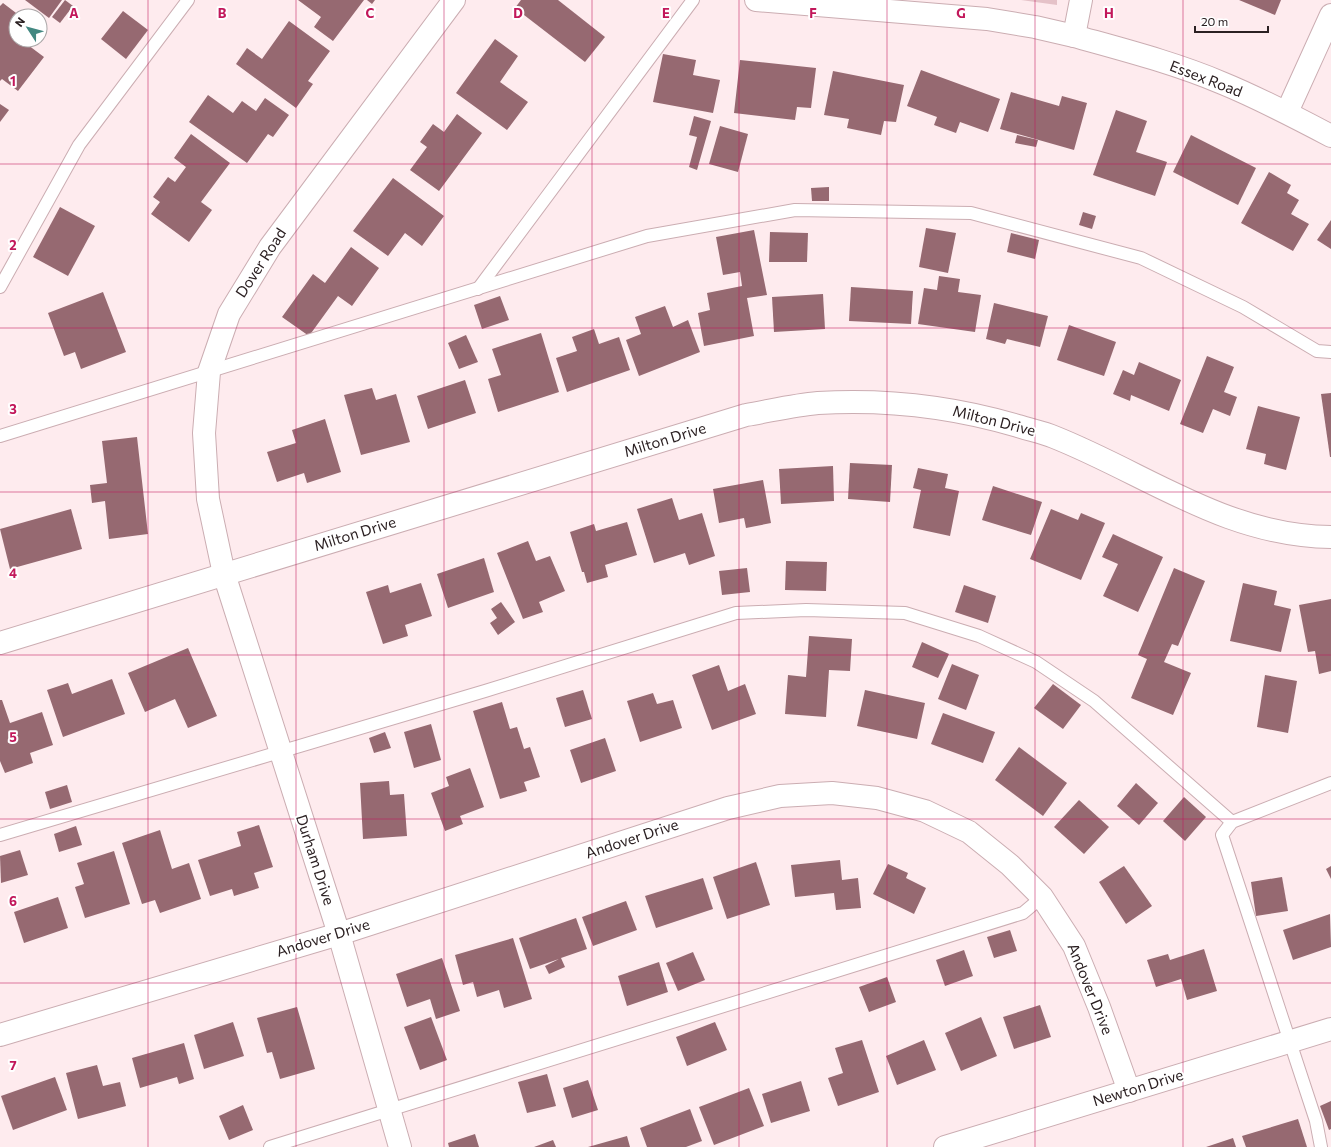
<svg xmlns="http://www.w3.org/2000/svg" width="1331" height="1147" viewBox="0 0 1331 1147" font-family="Commissioner,sans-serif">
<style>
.garden{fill:#e5c2c8}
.building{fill:#966971}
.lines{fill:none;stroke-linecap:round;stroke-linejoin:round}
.lane-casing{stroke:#cbadb2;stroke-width:14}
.street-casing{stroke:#cbadb2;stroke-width:24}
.lane{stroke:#fff;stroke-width:12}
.street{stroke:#fff;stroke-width:22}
.grid{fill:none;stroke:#c2185b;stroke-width:1;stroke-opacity:0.55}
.labels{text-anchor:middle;stroke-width:4;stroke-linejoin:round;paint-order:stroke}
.street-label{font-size:15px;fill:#2b2022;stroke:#fff}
.grid-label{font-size:13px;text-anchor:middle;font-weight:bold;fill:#c2185b;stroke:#fff;stroke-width:4;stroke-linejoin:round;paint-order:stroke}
</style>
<rect width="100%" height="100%" fill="#feebee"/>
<path class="garden" d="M1021,0h36v5z"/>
<g class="building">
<path d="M25,0h37l-13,18z"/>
<path d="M65,0l8,6 -13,17 -8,-6z"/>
<path d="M298,0h66l-31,41 -19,-14 7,-10z"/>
<path d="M367,0h8l-3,4z"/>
<path d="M521,0h37l47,37 -20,25 -70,-54z"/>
<path d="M1239,0h42l-6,15z"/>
<path d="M3,3l17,13h-4v24h15l-3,5 16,12 -26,34 -16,-12 -2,2v-75z"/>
<path d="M123,11l25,19 -22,29 -25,-20z"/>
<path d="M289,21l41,30 -22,30 5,3 -17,24 -60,-44 11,-16 15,11z"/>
<path d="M495,39l23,17 -18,26 28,20 -21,28 -51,-37z"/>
<path d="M663,54l33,6 -3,15 27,5 -7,33 -60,-11z"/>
<path d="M740,60l76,8 -5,40 -14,-1 -2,13 -61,-7z"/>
<path d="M921,70l79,29 -12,33 -28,-10 -4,11 -22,-8 3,-8 -30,-11z"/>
<path d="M833,71l71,14 -8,37 -12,-1 -3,14 -34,-7 2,-9 -25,-4z"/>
<path d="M1011,92l48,14 3,-10 25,7 -13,47 -74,-21z"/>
<path d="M208,95l25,18 9,-12 14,10 9,-13 24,17 -16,22 -5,-3 -21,29 -58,-41z"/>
<path d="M0,104l9,6 -9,12z"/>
<path d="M1116,110l31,11 -11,31 31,10 -12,34 -62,-21z"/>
<path d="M457,114l25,19 -43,58 -29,-21 17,-23 -7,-5 13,-18 11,8z"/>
<path d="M694,116l17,5 -14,49 -8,-3 8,-30 -8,-2z"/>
<path d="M720,126l28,8 -10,38 -29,-8z"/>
<path d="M191,134l39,29 -29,39 11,8 -23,32 -38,-28 9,-12 -7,-5 15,-20 7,5 11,-15 -12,-9z"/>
<path d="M1017,135l21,5 -2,7 -21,-4z"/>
<path d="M1191,135l65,33 -18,37 -65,-33z"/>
<path d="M1269,172l22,13 -4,8 12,7 -8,14 18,10 -16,27 -52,-28z"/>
<path d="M393,178l51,38 -22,30 -17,-13 -17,23 -35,-25z"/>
<path d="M829,187v14h-17l-1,-13z"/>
<path d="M60,207l35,19 -27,50 -35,-19z"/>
<path d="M1083,212l13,4 -4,13 -13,-4z"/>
<path d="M1331,220v29l-14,-9z"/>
<path d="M926,228l30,5 -8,40 -29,-6z"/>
<path d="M754,230l13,65 -20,3 7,38 -50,10 -6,-33 12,-3 -3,-17 35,-7 -2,-14 -17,3 -7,-38z"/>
<path d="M770,232l38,1 -1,29h-38z"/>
<path d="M1011,233l28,7 -4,19 -28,-7z"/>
<path d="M351,247l28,21 -27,38 -14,-10 -29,40 -27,-19 31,-43 12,9z"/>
<path d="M939,276l21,3 -2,13 23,3 -6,37 -57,-8 6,-36 13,2z"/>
<path d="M851,287l62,4 -2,33 -62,-3z"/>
<path d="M103,292l23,60 -45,17 -6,-17 -11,4 -16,-43z"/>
<path d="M823,294l2,35 -51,3 -2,-35z"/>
<path d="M500,296l9,24 -27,9 -8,-24z"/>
<path d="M994,303l54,13 -8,31 -33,-8 -2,5 -19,-5z"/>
<path d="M665,306l8,21 15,-7 12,32 -61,24 -13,-36 15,-6 -6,-17z"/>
<path d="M1069,325l47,17 -12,34 -47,-16z"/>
<path d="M594,329l5,15 20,-7 11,33 -63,22 -11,-34 21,-7 -5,-14z"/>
<path d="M541,333l18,59 -61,20 -10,-33 13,-4 -9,-26z"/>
<path d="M466,335l12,27 -19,7 -11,-26z"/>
<path d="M1207,356l27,11 -10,25 13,5 -7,19 -17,-7 -10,24 -23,-9z"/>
<path d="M1139,362l42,18 -12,31 -38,-16 -1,6 -17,-7 10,-24 11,5z"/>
<path d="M465,380l11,33 -48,16 -11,-33z"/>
<path d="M372,388l4,12 20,-6 14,48 -49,13 -17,-60z"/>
<path d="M1331,393v64h-1l-9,-63z"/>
<path d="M1258,406l42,11 -14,53 -22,-6 2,-10 -20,-5z"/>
<path d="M325,419l16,53 -34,11 -3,-10 -27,9 -10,-30 29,-9 -4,-13z"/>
<path d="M137,437l11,97 -39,5 -4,-38 -13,2 -2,-18 17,-2 -5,-42z"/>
<path d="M850,463l42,2 -2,37 -42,-3z"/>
<path d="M833,466l1,35 -53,3 -2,-35z"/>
<path d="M918,468l30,6 -3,14 14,3 -9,45 -37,-8 8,-38 -8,-2z"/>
<path d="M763,480l8,43 -25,5 -2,-10 -25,5 -6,-34z"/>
<path d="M993,486l49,16 -11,33 -49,-15z"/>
<path d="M672,498l7,22 23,-7 13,43 -26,9 -4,-12 -31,10 -17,-54z"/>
<path d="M71,509l11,40 -72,20 -10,-40z"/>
<path d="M1051,509l27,11 3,-7 24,10 -24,57 -51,-21z"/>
<path d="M627,522l10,33 -32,10 3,12 -21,6 -3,-11h-2l-12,-40 24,-8 2,7z"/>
<path d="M1113,534l50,23 -25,55 -35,-16 15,-32 -16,-7z"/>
<path d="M528,541l8,20 14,-5 15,35 -26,11 4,10 -20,7 -26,-66z"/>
<path d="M484,558l10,34 -46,16 -11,-34z"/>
<path d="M786,561l41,1 -1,29 -41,-1z"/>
<path d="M747,568l3,24 -28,3 -3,-24z"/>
<path d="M1174,568l31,13 -27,65 -6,-2 -8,18 27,11 -18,42 -42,-17 16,-39 -9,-4z"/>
<path d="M421,583l11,33 -27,9 3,11 -25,8 -17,-52 22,-7 2,8z"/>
<path d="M1243,583l34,8 -3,14 17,4 -10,43 -51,-11z"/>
<path d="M964,585l32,11 -8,27 -33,-11z"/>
<path d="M1331,599v72l-12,3 -4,-23 -7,1 -9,-47z"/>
<path d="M501,602l14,20 -17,13 -8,-12 7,-5 -6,-9z"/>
<path d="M809,636l43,3 -2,32 -21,-1 -3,47 -41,-3 3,-39 18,2z"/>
<path d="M922,642l27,12 -11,24 -26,-11z"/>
<path d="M188,648l29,68 -29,12 -13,-29 -30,13 -17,-39z"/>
<path d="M952,664l27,11 -13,35 -28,-11z"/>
<path d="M719,665l9,26 17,-7 11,30 -44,16 -20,-55z"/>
<path d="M1265,675l32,6 -9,52 -31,-6z"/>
<path d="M112,679l13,35 -62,23 -16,-47 21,-7 4,11z"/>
<path d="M1053,684l28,21 -18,24 -29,-21z"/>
<path d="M583,690l9,29 -27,8 -9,-29z"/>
<path d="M865,690l60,13 -8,36 -60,-13z"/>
<path d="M653,693l4,11 16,-4 9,28 -42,14 -13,-41z"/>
<path d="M0,700h2l8,23 32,-11 11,33 -23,8 3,10 -28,10 -5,-12z"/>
<path d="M502,702l8,27 7,-2 7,22 6,-2 10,30 -16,5 3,9 -27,8 -27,-88z"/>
<path d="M943,713l52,19 -12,31 -52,-19z"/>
<path d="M431,724l10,36 -27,8 -10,-36z"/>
<path d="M385,732l6,16 -17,5 -5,-15z"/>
<path d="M605,738l11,33 -35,12 -11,-33z"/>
<path d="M1019,747l48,36 -24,33 -48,-36z"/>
<path d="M470,768l14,39 -24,9 3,8 -18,7 -14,-38 18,-7 -3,-9z"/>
<path d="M389,781l1,14 14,-1 3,42 -44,3 -3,-56z"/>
<path d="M1136,783l22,20 -19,22 -22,-19z"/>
<path d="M67,785l5,17 -22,7 -5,-17z"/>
<path d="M1184,797l22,20 -21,24 -22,-20z"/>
<path d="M1079,800l30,27 -25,27 -30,-27z"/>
<path d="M259,825l14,42 -19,6 5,15 -25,8 -2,-7 -22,7 -12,-36 43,-14 -4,-14z"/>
<path d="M76,826l6,19 -23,7 -5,-18z"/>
<path d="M160,830l12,39 17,-6 12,36 -41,14 -5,-13 -13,4 -20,-61z"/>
<path d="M20,850l8,25 -27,8 -1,-27z"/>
<path d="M114,851l16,53 -45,14 -10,-31 9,-3 -7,-21z"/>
<path d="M840,860l2,20 16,-2 3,30 -25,2 -2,-17 -39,4 -4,-32z"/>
<path d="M756,862l14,43 -43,14 -14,-42z"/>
<path d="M888,864l20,9 -2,5 20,10 -12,26 -41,-20z"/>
<path d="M1124,866l28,40 -26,18 -27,-42z"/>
<path d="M1331,866v13l-5,-10z"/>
<path d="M1282,877l6,34 -32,5 -5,-34z"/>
<path d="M703,878l10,31 -57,19 -11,-32z"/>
<path d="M58,897l10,31 -44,15 -10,-31z"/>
<path d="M626,901l11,29 -44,16 -11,-29z"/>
<path d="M1330,914l1,33 -38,13 -10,-30z"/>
<path d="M576,918l11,31 -26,9 4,9 -16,7 -4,-8 14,-7 -29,10 -11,-31z"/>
<path d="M1010,930l7,21 -23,7 -7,-21z"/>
<path d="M513,938l19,61 -28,9 -5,-18 -22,7 -4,-15 -10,3 -8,-30z"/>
<path d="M1204,949l13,42 -30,9 -6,-21 -25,8 -9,-27 21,-6 2,6z"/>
<path d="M964,950l9,26 -28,10 -9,-26z"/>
<path d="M693,952l12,28 -27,11 -12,-28z"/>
<path d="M442,958l18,53 -24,8 -6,-20 -23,8 -11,-33z"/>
<path d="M659,962l9,30 -41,14 -9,-30z"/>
<path d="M887,977l9,25 -27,10 -10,-25z"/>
<path d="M1040,1005l11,32 -37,12 -11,-32z"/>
<path d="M297,1007l18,62 -35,10 -8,-27 -5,1 -10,-35z"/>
<path d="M431,1017l16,43 -27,10 -16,-43z"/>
<path d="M981,1017l16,39 -36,15 -16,-38z"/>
<path d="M233,1022l11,34 -40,13 -10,-34z"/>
<path d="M715,1022l12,28 -40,16 -11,-29z"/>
<path d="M862,1040l17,52 -41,14 -10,-28 15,-5 -8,-25z"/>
<path d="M924,1040l12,30 -39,15 -11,-29z"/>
<path d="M184,1043l10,36 -15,5 -2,-7 -37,11 -8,-30z"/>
<path d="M97,1065l6,21 17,-4 6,24 -48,13 -12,-46z"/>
<path d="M547,1074l9,32 -29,7 -9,-31z"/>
<path d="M55,1077l12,33 -54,20 -12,-34z"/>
<path d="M588,1080l10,30 -26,8 -9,-30z"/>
<path d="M801,1081l9,30 -39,12 -9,-29z"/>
<path d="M749,1088l15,38 -50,19 -15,-38z"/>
<path d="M1331,1101v28l-2,1 -9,-24z"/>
<path d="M243,1105l10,25 -24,10 -10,-24z"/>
<path d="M690,1109l12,32 -16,6h-39l-7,-19z"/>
<path d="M1298,1119l9,28h-61l-4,-11z"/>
<path d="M475,1134l4,13h-30l-1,-4z"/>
<path d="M627,1136l3,11h-42z"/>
<path d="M1233,1138l3,9h-30z"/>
<path d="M553,1140l3,7h-22z"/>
</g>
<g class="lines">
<g class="lane-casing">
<g id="lane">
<path d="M0,287l79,-142 109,-145"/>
<path d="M478,289l215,-289"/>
<path d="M0,436l647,-200 148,-26 176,3 170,45 102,49 74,44 14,1"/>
<path d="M0,835l485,-144 251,-78 70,-3 99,3 74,23 57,26 58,39 138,121"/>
<path d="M270,1147l753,-234 19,-16"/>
<path d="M1321,1147l-5,-26 -94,-286 10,-13 99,-39"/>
</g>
</g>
<g class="street-casing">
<g id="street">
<path d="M756,0l231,19 48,8 39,9"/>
<path d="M1081,0l-7,36c50,14 101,27 148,47 37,15 73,34 109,53"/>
<path d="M1287,112l44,-97"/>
<path d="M0,643l746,-228c24,-4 48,-10 72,-12 68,-4 136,4 200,23 12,4 24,6 36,11 93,37 172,99 277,100"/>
<path d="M0,1035l339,-101 389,-126 52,-12 52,-3 45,5 48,13 44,21 41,33 32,32 32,49 25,61 30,84"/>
<path d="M400,1147l-61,-213 -115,-360 -16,-75 -4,-66 5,-61 20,-58 41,-67 184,-247"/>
<path d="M945,1147l386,-118"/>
</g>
</g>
<use href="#lane" class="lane"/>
<use href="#street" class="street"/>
</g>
<path class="grid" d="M148,0v1147M296,0v1147M444,0v1147M592,0v1147M739,0v1147M887,0v1147M1035,0v1147M1183,0v1147M0,164h1331M0,328h1331M0,492h1331M0,655h1331M0,819h1331M0,983h1331"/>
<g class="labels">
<g class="street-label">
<text transform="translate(1206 79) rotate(21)" y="5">Essex Road</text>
<text transform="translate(261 263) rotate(-57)" y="5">Dover Road</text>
<text transform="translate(994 421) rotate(14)" y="5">Milton Drive</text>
<text transform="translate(665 440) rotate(-17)" y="5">Milton Drive</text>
<text transform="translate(355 534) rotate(-17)" y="5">Milton Drive</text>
<text transform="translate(632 839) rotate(-18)" y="5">Andover Drive</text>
<text transform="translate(315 860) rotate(72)" y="5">Durham Drive</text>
<text transform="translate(323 938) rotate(-17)" y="5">Andover Drive</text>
<text transform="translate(1090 989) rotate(68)" y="5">Andover Drive</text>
<text transform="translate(1138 1088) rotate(-17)" y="5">Newton Drive</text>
</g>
</g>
<g class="grid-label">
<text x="74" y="18">A</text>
<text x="222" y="18">B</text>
<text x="370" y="18">C</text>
<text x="518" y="18">D</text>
<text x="666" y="18">E</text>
<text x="813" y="18">F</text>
<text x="961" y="18">G</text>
<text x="1109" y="18">H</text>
<text x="13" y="86">1</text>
<text x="13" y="250">2</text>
<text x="13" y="414">3</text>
<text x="13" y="578">4</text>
<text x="13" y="742">5</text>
<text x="13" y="906">6</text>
<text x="13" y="1070">7</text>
</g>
<g transform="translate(28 28) rotate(306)"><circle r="19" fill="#ffffff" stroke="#aaa6a7"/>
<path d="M0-3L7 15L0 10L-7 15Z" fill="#428881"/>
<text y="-6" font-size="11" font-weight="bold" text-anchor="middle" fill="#2b2022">N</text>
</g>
<path d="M1195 26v6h73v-6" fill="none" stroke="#2b2022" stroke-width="2"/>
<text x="1201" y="26" font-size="12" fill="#2b2022" stroke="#ffffff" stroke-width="3" paint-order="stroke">20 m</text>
</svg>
